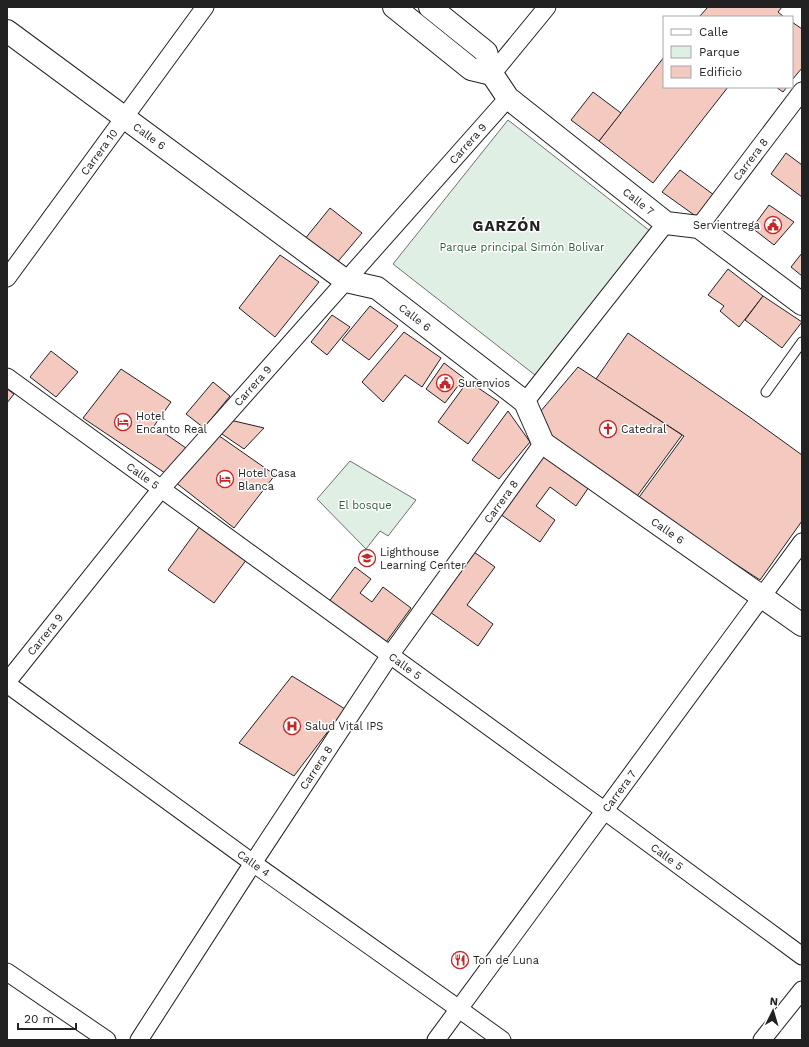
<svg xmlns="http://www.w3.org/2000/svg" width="809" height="1047" viewBox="0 0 809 1047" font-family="'Work Sans',sans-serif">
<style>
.green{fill:#e0efe3;stroke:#6f6f6f}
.building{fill:#f3c9c0;stroke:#222}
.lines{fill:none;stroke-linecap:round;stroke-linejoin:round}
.lane-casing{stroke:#222;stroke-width:11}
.street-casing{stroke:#222;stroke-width:19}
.secondary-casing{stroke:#222;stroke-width:24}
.lane{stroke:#fff;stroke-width:9}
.street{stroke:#fff;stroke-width:17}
.secondary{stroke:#fff;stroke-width:22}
.labels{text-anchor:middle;stroke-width:3;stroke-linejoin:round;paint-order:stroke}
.street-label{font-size:11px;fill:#222;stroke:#fff}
.poi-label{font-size:11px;fill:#222;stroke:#fff;text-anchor:start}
.park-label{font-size:11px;fill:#2f5e38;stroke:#fff}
.district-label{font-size:15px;font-weight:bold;letter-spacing:1px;fill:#222;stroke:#fff}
</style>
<rect width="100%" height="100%" fill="#fff"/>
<g class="green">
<path d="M508,120l142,111 -115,144 -142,-111z"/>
<path d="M350,461l66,39 -28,36 -8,-5 -14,18 -49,-50z"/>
</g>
<g class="building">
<path d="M708,7h74l-4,5 6,5h-85z"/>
<path d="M792,22l10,7v39l-10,12z"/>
<path d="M664,57v30h64l-75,96 -54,-42z"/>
<path d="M776,87h11l-4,5z"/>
<path d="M593,92l28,21 -22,28 -28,-21z"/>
<path d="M786,153l16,12v32l-31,-23z"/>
<path d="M680,170l34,25 -17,22 -35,-25z"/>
<path d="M769,205l25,17 -20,23 -22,-17z"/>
<path d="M330,208l32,25 -27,32 -31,-25z"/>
<path d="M802,253v23l-11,-9z"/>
<path d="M280,255l39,27 -44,55 -36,-29z"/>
<path d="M728,269l35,27 -24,31 -19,-16 4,-5 -16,-11z"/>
<path d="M763,296l39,26 -20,26 -37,-28z"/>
<path d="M370,306l28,20 -29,34 -27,-20z"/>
<path d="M332,315l18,12 -23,28 -16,-13z"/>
<path d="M404,332l37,26 -19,29 -17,-12 -22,27 -21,-20z"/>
<path d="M628,333l120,83 54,39v66l-42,59 -123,-80 47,-64 -88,-57z"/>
<path d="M51,351l27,21 -22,25 -26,-20z"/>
<path d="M444,363l20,15 -19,25 -19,-14z"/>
<path d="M578,367l104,68 -47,64 -87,-60 -8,-27z"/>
<path d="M121,369l50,33 -17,24 32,22 -21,25 -82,-55z"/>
<path d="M468,381l31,21 -31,42 -30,-22z"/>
<path d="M213,382l17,14 -26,32 -18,-14z"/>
<path d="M7,389l7,5 -7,9z"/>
<path d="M508,411l22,31 -31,37 -27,-19z"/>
<path d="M230,420l34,8 -20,21 -25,-17z"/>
<path d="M215,433l60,42 -41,53 -59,-46z"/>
<path d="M545,451l46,33 -15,22 -26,-19 -14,19 19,14 -15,22 -40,-28z"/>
<path d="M200,526l47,33 -33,44 -46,-33z"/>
<path d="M474,552l21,15 -28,38 26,19 -15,22 -48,-34z"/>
<path d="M355,567l16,12 -11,14 12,9 11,-15 28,21 -27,37 -56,-42z"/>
<path d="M292,676l53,33 -51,67 -55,-33z"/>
</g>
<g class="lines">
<g class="lane-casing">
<path id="lane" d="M766,392l36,-50"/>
</g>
<g class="street-casing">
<g id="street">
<path d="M492,74l55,-67"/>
<path id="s1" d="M699,227l103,-136"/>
<path id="s2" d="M7,278l198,-271"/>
<path id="s3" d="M7,377l598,434 197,145"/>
<path d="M525,402l141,-179"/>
<path id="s4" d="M7,682l154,-193 347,-391"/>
<path id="s5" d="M7,684l246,179 206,146 43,31"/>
<path d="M7,972l100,68"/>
<path id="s6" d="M139,1040l114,-177 137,-208 153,-212"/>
<path id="s7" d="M436,1040l366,-498"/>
<path d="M762,1040l40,-50"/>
</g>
</g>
<g class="secondary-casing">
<g id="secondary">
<path d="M394,7l77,62 21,5"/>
<path id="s8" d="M430,7l56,45 6,22 16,24 158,125 33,4 103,77"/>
<path id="s9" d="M7,31l339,250 31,7 148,114 18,41 259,182"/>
</g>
</g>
<use href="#lane" class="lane"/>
<use href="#street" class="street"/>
<use href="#secondary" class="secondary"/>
</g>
<defs>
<g id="civic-ring" transform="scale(0.9)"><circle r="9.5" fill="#fff" stroke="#c62828" stroke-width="1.5"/><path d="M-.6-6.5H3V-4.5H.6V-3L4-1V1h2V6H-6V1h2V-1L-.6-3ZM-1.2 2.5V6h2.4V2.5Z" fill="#c62828"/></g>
<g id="hotel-ring" transform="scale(0.9)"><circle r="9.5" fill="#fff" stroke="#c62828" stroke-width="1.5"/><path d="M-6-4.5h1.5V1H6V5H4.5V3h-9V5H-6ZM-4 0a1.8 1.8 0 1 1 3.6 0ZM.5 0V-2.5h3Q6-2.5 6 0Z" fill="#c62828"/></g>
<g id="church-ring" transform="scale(0.9)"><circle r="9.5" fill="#fff" stroke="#c62828" stroke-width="1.5"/><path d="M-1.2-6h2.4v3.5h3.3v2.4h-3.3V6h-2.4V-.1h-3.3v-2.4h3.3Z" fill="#c62828"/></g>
<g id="school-ring" transform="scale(0.9)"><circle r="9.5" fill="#fff" stroke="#c62828" stroke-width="1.5"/><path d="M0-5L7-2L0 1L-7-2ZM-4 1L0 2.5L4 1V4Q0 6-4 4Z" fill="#c62828"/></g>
<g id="hospital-ring" transform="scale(0.9)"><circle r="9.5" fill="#fff" stroke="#c62828" stroke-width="1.5"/><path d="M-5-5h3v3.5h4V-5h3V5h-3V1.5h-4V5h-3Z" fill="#c62828"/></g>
<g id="restaurant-ring" transform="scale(0.9)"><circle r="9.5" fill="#fff" stroke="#c62828" stroke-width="1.5"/><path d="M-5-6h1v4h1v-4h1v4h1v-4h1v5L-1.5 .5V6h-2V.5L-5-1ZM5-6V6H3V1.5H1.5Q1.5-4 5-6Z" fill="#c62828"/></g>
</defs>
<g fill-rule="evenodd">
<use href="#civic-ring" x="773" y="225"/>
<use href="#civic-ring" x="445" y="383"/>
<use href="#hotel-ring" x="123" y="422"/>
<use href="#church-ring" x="608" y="429"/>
<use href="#hotel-ring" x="225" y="479"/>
<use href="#school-ring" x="367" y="558"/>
<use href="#hospital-ring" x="292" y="726"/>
<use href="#restaurant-ring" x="460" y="960"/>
</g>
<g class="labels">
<g class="street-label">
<text dy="4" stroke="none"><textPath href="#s9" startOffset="177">Calle 6</textPath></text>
<text dy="4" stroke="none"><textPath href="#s4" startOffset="709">Carrera 9</textPath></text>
<text dy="4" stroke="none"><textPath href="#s2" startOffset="156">Carrera 10</textPath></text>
<text dy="4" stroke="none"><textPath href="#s1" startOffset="85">Carrera 8</textPath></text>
<text dy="4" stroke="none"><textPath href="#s8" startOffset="290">Calle 7</textPath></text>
<text dy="4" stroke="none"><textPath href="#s9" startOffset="501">Calle 6</textPath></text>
<text dy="4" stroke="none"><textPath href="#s4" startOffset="385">Carrera 9</textPath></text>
<text dy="4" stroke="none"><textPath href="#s3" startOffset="168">Calle 5</textPath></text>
<text dy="4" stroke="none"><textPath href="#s6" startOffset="649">Carrera 8</textPath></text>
<text dy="4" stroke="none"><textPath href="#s9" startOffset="837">Calle 6</textPath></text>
<text dy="4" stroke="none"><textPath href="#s4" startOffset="61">Carrera 9</textPath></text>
<text dy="4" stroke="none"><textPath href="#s3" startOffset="492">Calle 5</textPath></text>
<text dy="4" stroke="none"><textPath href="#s6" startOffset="325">Carrera 8</textPath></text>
<text dy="4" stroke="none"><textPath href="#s7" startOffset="309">Carrera 7</textPath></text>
<text dy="4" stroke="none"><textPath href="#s3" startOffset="816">Calle 5</textPath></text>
<text dy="4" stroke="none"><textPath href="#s5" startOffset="305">Calle 4</textPath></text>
</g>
<g class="poi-label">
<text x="760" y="229" text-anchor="end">Servientrega</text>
<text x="458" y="387">Surenvios</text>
<text x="136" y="420">Hotel<tspan x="136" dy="13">Encanto Real</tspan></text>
<text x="621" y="433">Catedral</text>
<text x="238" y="477">Hotel Casa<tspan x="238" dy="13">Blanca</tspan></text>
<text x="380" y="556">Lighthouse<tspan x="380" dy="13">Learning Center</tspan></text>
<text x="305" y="730">Salud Vital IPS</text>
<text x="473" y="964">Ton de Luna</text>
</g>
<g class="park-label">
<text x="522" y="251">Parque principal Simón Bolivar</text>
<text x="365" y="509">El bosque</text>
</g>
<g class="district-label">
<text x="507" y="231">GARZÓN</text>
</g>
</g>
<rect width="809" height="1047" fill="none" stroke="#222222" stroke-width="16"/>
<rect x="663" y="16" width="130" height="72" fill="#ffffff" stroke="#a7a7a7"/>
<rect x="671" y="29" width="20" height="6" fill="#ffffff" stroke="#a7a7a7"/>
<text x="699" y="36" font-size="12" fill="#222222">Calle</text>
<rect x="671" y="46" width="20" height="12" fill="#e0efe3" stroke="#a7a7a7"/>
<text x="699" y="56" font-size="12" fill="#222222">Parque</text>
<rect x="671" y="66" width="20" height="12" fill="#f3c9c0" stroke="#a7a7a7"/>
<text x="699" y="76" font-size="12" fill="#222222">Edificio</text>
<g transform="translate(773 1011) rotate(5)" stroke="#ffffff" stroke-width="3" paint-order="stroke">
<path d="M0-3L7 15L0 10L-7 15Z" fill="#222222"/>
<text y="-6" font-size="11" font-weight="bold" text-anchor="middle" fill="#222222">N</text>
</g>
<path d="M18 1023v6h58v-6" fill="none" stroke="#222222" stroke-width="2"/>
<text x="24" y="1023" font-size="12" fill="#222222" stroke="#ffffff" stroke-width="3" paint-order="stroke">20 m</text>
</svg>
